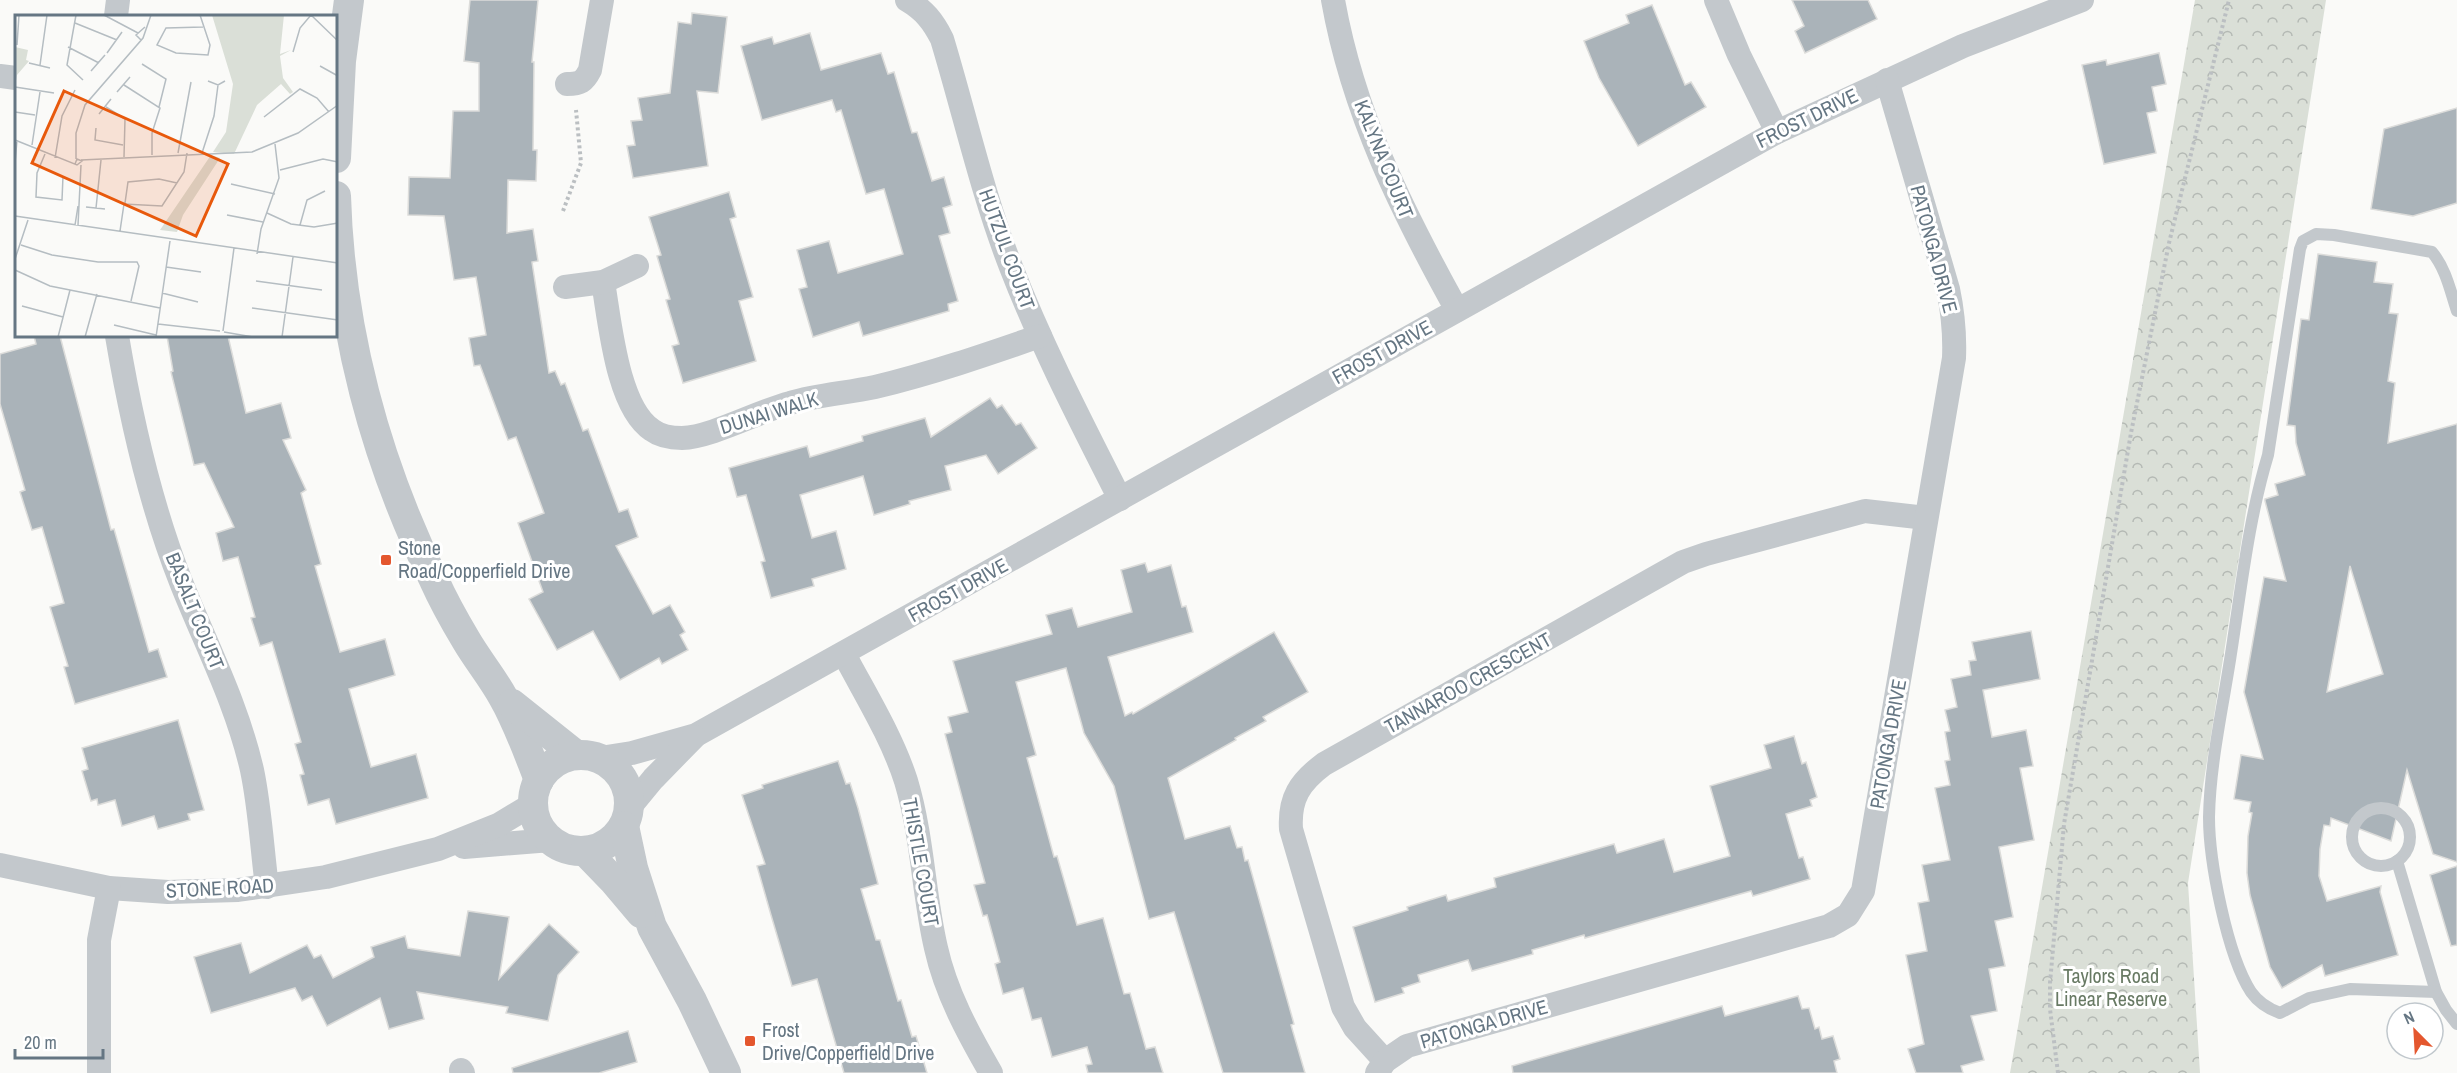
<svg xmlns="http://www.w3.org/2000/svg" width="2457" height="1073" viewBox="0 0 2457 1073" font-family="'Archivo Narrow',sans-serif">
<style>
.park{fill:url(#park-crowns)}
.building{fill:#aab3b9;stroke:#dcdcda;stroke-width:1.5;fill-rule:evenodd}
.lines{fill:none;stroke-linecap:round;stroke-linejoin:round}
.path{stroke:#bbbfc2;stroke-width:4;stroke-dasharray:3 3;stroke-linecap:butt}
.service{stroke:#c3c8cc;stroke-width:12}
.minor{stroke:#c3c8cc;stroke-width:24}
.tertiary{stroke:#c3c8cc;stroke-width:30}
.poi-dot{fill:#e4572e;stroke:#fff;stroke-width:2}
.labels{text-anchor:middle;stroke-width:6;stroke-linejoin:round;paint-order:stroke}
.street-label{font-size:20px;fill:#657683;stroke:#fff}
.poi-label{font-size:20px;fill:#657683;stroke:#fff;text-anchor:start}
.park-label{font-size:20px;fill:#687a64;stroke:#fff}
.inset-road{fill:none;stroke:#b5bdc2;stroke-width:1.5}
.view{fill:#e8590c;fill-opacity:0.15;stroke:#e8590c;stroke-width:3}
.inset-edge{fill:none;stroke:#657683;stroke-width:3}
</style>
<defs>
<pattern id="park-crowns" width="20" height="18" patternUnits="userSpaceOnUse" patternTransform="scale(1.5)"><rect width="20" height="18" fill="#dadfd7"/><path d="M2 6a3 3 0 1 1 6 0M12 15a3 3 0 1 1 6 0" fill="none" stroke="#b4b9b4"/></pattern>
</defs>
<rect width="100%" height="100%" fill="#fafaf8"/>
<path class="park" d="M2195,0h131l-138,883 12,190h-190z"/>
<g class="building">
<path d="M470,0h68l-6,62h2l-1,88h4l-1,31 -28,-1 -1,53 26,-4 5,32 -6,1 17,111 6,-2 6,14 4,-2 18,48 5,-2 31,83 9,-3 10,28 -22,9 37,68 17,-9 15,27 -5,3 8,15 -26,14 -3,-6 -39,22 -27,-49 -36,19 -28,-51 14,-7 -25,-69 26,-10 -28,-76 -8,3 -28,-75 -6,1 -5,-28 17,-3 -10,-58 -22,3 -10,-64 -36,-1 1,-38 41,1 3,-67h26v-48l-15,-2z"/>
<path d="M1792,0h76l9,19 -72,34 -10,-22 9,-5z"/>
<path d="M1652,5l33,80 6,-3 15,25 -68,39 -39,-68 -15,-37 45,-18 -3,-8z"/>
<path d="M692,13l35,4 -9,76 -21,-2 11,75 -75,12 -6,-32 8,-1 -4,-24 11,-1 -4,-22 32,-5 8,-71 13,2z"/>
<path d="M810,33l11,37 60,-17 7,21 6,-2 18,61 5,-1 15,49 12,-4 8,28 -9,3 7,25 -11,3 19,65 -10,3 1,7 -86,25 -4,-14 -46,15 -14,-48 8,-2 -10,-37 32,-9 9,32 65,-19 -19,-65 -18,5 -25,-84 -5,2 -4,-12 -70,20 -21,-74 31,-9 2,7z"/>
<path d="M2159,53l7,31 -14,3 5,24 -10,2 9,40 -52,11 -22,-99 24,-5 1,5z"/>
<path d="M2457,108v95l-44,13 -42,-7 13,-80z"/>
<path d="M729,192l7,25 -6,2 23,78 -14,4 17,60 -73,22 -11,-37 7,-2 -13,-44 4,-1 -13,-43 4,-1 -12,-38z"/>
<path d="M2318,254l59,8 -3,20 19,2 -4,29 9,1 -10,67 7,2 -7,60 69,-19v438l-24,-8 -26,-84 -16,71 -60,-23 -1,8 -6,-1 -4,24 -1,27 8,25 54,-15 -1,6 18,63 -73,21 -3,-11 -40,23 -12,-21 -20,-72 -3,-22 1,-37 4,-23 -3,-1 2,-10 -17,-3 7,-44 22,4 -19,-67 20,-115 22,4 -21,-80v-2l13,-4 -3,-11 30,-9 -9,-32 -1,-17 -8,-1 14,-106 8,1zM2350,566l33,108 -56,18z"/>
<path d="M34,336h26l51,194 3,-1 35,123 9,-3 9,28 -92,27 -11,-37 4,-1 -18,-59 14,-4 -22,-76 -10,3 -12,-38 5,-2 -25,-86v-50l36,-10z"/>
<path d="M167,336h61l18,77 35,-10 10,35 -8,2 23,50 -5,3 20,71 -6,2 25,86 45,-13 10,36 -46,14 22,78 45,-13 12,44 -92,26 -7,-25 -21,6 -8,-30 4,-1 -9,-30 6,-2 -29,-100 -12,4 -9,-28 4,-1 -17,-60 -15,4 -7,-28 18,-6 -30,-64 -10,2 -23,-93 2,-1z"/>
<path d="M990,398l7,10 5,-3 14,20 5,-2 16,25 -39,26 -12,-19 -41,11 6,24 -42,11 1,3 -36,11 -11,-39 -63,19 12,43 24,-7 10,38 -34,10 2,7 -43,12 -10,-36 4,-1 -19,-66 -9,2 -8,-29 78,-22 3,11 53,-16 -1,-5 63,-18 6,19z"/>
<path d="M1145,563l3,9 23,-7 11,42 4,-1 7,26 -85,25 17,59 7,-4 1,2 141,-82 34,60 -45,25 3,4 -31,17 1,2 -68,38 17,61 45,-13 7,22 5,-1 3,14 3,-1 46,164 -3,1 14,48h-82l-49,-161 -25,7 -35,-133 -30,-53 -18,-65 -50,14 20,73 -9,3 27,99 3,-1 20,69 26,-7 21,76 6,-1 16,56 9,-2 8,26h-75l-2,-8 6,-1 -5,-17 -35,10 -11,-39 -9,2 -9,-32 -20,6 -8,-30 5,-2 -13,-47 -4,1 -9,-31 11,-2 -40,-149 7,-2 -4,-15 20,-5 -15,-51 99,-27 -6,-19 26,-7 6,19 54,-15 -11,-42z"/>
<path d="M2031,631l9,48 -57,11 9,47 34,-7 7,36 -13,2 14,72 -35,7 14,70 -18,4 10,45 -16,3 8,42 -26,5 13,44 -23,6 2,7h-47l-8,-24 16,-5 -18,-89 21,-4 -9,-48 11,-2 -7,-36 28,-5 -15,-72 15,-3 -5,-24 5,-1 -5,-28 5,-1 -5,-21 12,-3 -6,-28 20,-4 -2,-14 7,-1 -4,-18z"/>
<path d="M178,720l26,90 -16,4 2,6 -32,9 -4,-13 -32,10 -7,-26 -17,5 -1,-6 -6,2 -9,-30 6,-2 -6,-21z"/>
<path d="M1794,736l8,28 4,-2 11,35 -7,3 2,6 -26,8 13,44 4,-1 7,22 -57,17 -2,-5 -166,47 -1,-3 -52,15 1,4 -61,17 -4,-11 -50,15 2,7 -18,6 2,5 -29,9 -22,-75 55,-17 -1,-3 39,-12 2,6 48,-14 -2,-9 120,-34 3,9 47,-14 10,33 56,-16 -20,-70 61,-18 -7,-23z"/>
<path d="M838,761l8,23 4,-1 8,25 20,76 -17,5 15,51h4l18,61 3,-1 11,37 4,-1 11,37h-83l-27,-94 -25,7 -21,-71 -14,-49 8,-2 -23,-69 21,-7 -1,-3z"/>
<path d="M2457,866v79l-6,1 -21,-71z"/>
<path d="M468,911l41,6 -10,62 50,-55 30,28 -21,23 -10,46 -42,-8 2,-6 -91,-15 7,27 -35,10 -9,-31 -53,28 -15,-30 -10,5 -7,-13 -84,25 -17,-56 47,-14 9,30 57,-28 7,13 7,-3 12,23 41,-21 -3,-10 34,-11 3,12 52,8z"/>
<path d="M1798,996l4,13 7,-1 6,21 4,-2 3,12 11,-3 7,23 -6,2 3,12h-324l-1,-7 210,-60 3,10z"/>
<path d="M628,1031l9,31 -38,11h-86l-1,-5z"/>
</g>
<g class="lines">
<g class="path">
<path d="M563,211l18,-48 -5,-53"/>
<path d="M2058,1073l-8,-64v-26l14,-159 67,-391 38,-190 60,-243"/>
</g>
<g class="service">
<circle cx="2381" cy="837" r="29"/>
<path d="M2397,861l39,131 10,18 11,14"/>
<path d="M2436,992l-86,-3 -41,9 -29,15c-11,-4 -22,-11 -29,-21 -24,-37 -42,-131 -42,-175 1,-52 13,-106 21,-157 11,-69 18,-139 38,-205l32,-206 3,-8 13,-7 18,1 98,17c14,17 18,38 25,59"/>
</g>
<g class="minor">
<path d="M907,0c17,10 26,21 35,39 23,76 40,154 69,228 31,80 70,155 109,232"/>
<path d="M1333,0c20,113 69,211 124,310"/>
<path d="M1716,0l23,55 38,77"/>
<path d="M116,16l2,-16"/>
<path d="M0,76l16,2"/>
<path d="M567,84c13,0 17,-2 23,-14l12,-70"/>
<path d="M603,282c7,40 14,125 49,148 8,6 20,8 30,8 30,-1 77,-27 108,-35 27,-8 57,-10 85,-16 55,-13 110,-32 165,-51"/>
<path d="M565,287l38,-5 34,-16"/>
<path d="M117,336c14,83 33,168 64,246 25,63 56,122 71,188 8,38 10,78 15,117"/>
<path d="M844,654c21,40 48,83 62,127 17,57 17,111 30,167 10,45 32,85 55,125"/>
<path d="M600,758l32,-5 64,-18 1081,-603 186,-86 119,-46"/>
<path d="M630,807l23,-28 41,-42"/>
<path d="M464,847l87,-7"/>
<path d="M0,865l109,23 59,4 70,-2 88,-13 112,-28 60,-24 35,-21"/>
<path d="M1385,1061l-30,-33 -12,-21 -52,-178c-2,-31 9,-47 33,-65l359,-202 23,-8 159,-43 61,7"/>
<path d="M461,1070l2,3"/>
<path d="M99,1073v-133l10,-52"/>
<path d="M1377,1073l8,-12 22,-15 422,-120 19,-11 15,-24 91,-533c1,-24 -1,-45 -6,-69l-61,-209"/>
</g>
<g class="tertiary">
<path d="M336,158l5,-97 8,-61"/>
<path d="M336,196c4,133 39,264 98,384 9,20 20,40 32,60 11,19 26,37 37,57 15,26 25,55 36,83"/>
<path d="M512,704l64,51"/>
<circle cx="581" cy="803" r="48"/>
<path d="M624,826l9,42 19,59 40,74 34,72"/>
<path d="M585,851l29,30 27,32"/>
</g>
</g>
<g class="poi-dot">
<rect x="380" y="554" width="12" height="12" rx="3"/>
<rect x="744" y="1035" width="12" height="12" rx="3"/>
</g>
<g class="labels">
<g class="street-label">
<text transform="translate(1807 118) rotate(-26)" y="7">FROST DRIVE</text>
<text transform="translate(1384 159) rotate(68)" y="7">KALYNA COURT</text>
<text transform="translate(1007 249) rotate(70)" y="7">HUTZUL COURT</text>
<text transform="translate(1934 249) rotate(75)" y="7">PATONGA DRIVE</text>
<text transform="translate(1382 352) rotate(-29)" y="7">FROST DRIVE</text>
<text transform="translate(769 413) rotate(-17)" y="7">DUNAI WALK</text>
<text transform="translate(958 590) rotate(-29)" y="7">FROST DRIVE</text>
<text transform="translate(195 611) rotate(68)" y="7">BASALT COURT</text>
<text transform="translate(1468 683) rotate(-29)" y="7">TANNAROO CRESCENT</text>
<text transform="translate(1888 744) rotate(-80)" y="7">PATONGA DRIVE</text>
<text transform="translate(921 862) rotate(80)" y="7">THISTLE COURT</text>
<text transform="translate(220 888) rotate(-3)" y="7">STONE ROAD</text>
<text transform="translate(1484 1024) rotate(-16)" y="7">PATONGA DRIVE</text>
</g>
<g class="poi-label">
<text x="398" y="555">Stone<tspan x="398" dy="23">Road/Copperfield Drive</tspan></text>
<text x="762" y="1037">Frost<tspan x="762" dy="23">Drive/Copperfield Drive</tspan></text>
</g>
<g class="park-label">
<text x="2111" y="983">Taylors Road<tspan x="2111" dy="23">Linear Reserve</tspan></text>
</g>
</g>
<g transform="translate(15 15)">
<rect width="322" height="322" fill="#fafaf8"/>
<path d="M197,0h72l-4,39 11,-4 -11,6 3,22 10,14 -3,2 -9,-10 -24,21 -23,49 -21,-2 13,-20 7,-48zM0,32l13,3 -2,10 3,1 -12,14 -2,11zM196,140l9,3 -37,57 -6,17 -17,-2z" fill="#dadfd7"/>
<path class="inset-road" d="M61,0l-9,50 16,15M89,0l34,18M185,0l10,30 -2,10 -32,-2 -19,-8 9,-17 37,-1M296,0l27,26M60,8l42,17M126,25l-5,-5 9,-8M2,30l2,-30M53,32l31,16M278,37l7,-24 11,-13M92,38l15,-21M14,48l21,5M127,49l24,15 -7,28M25,50l7,-50M305,51l18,10M76,56l14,-16M193,66l10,4 7,-4M109,70l36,23 -8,25v22M0,72l39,6M102,77l13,-15M91,92l19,12 -1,38M0,97l20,3M84,99l12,-15M249,102l36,-28 17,9 12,14M81,113l-1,12 28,5M0,125l62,25 5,-4 -5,-2 -2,5M17,130l8,-53M163,138l13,-71M187,138l12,-37 4,-31M30,139l-8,19 -1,24 26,3 1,-24M40,143l7,-42 13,-26M61,144v-26l9,-28 58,-67 8,-23M66,145l171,-8 46,-19 40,-28M0,148l2,-23M265,155l43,-11 15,3M216,169l44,10M110,188l3,-21 31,-3 18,4M71,192l19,2M81,193l5,-48M252,198l24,11 23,3 24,-4M212,200l36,7M0,201l323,47M60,210l3,-19M63,210l3,-60M285,210l7,-25 18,-9M105,216l4,-27 38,2 22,-34 3,-19M6,230l31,10 46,7h39l2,4 -8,35M242,239l4,-25 18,-51 -4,-34M0,244l13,-39M151,252l35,5M0,255l35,16 110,22M241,266l66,9M147,278l36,9M7,291l41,11M237,293l86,12M143,309l62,7M99,310l42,10M208,316l11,-83M209,317l29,5M43,322l12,-47M70,322l12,-43M141,322l14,-96M267,322l11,-80"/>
<path class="view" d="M49,76l164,73 -32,72 -164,-73z"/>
<rect width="322" height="322" class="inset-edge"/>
</g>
<g transform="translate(2415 1031) rotate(336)"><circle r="28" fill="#ffffff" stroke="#c1c8cd" stroke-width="1.5"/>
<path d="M0-4.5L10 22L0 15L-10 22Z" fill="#e4572e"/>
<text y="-9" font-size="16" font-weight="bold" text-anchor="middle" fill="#657683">N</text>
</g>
<path d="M15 1049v9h88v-9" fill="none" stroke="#657683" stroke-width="3"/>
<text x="24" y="1049" font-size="18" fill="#657683" stroke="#ffffff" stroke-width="4.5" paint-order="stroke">20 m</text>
</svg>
